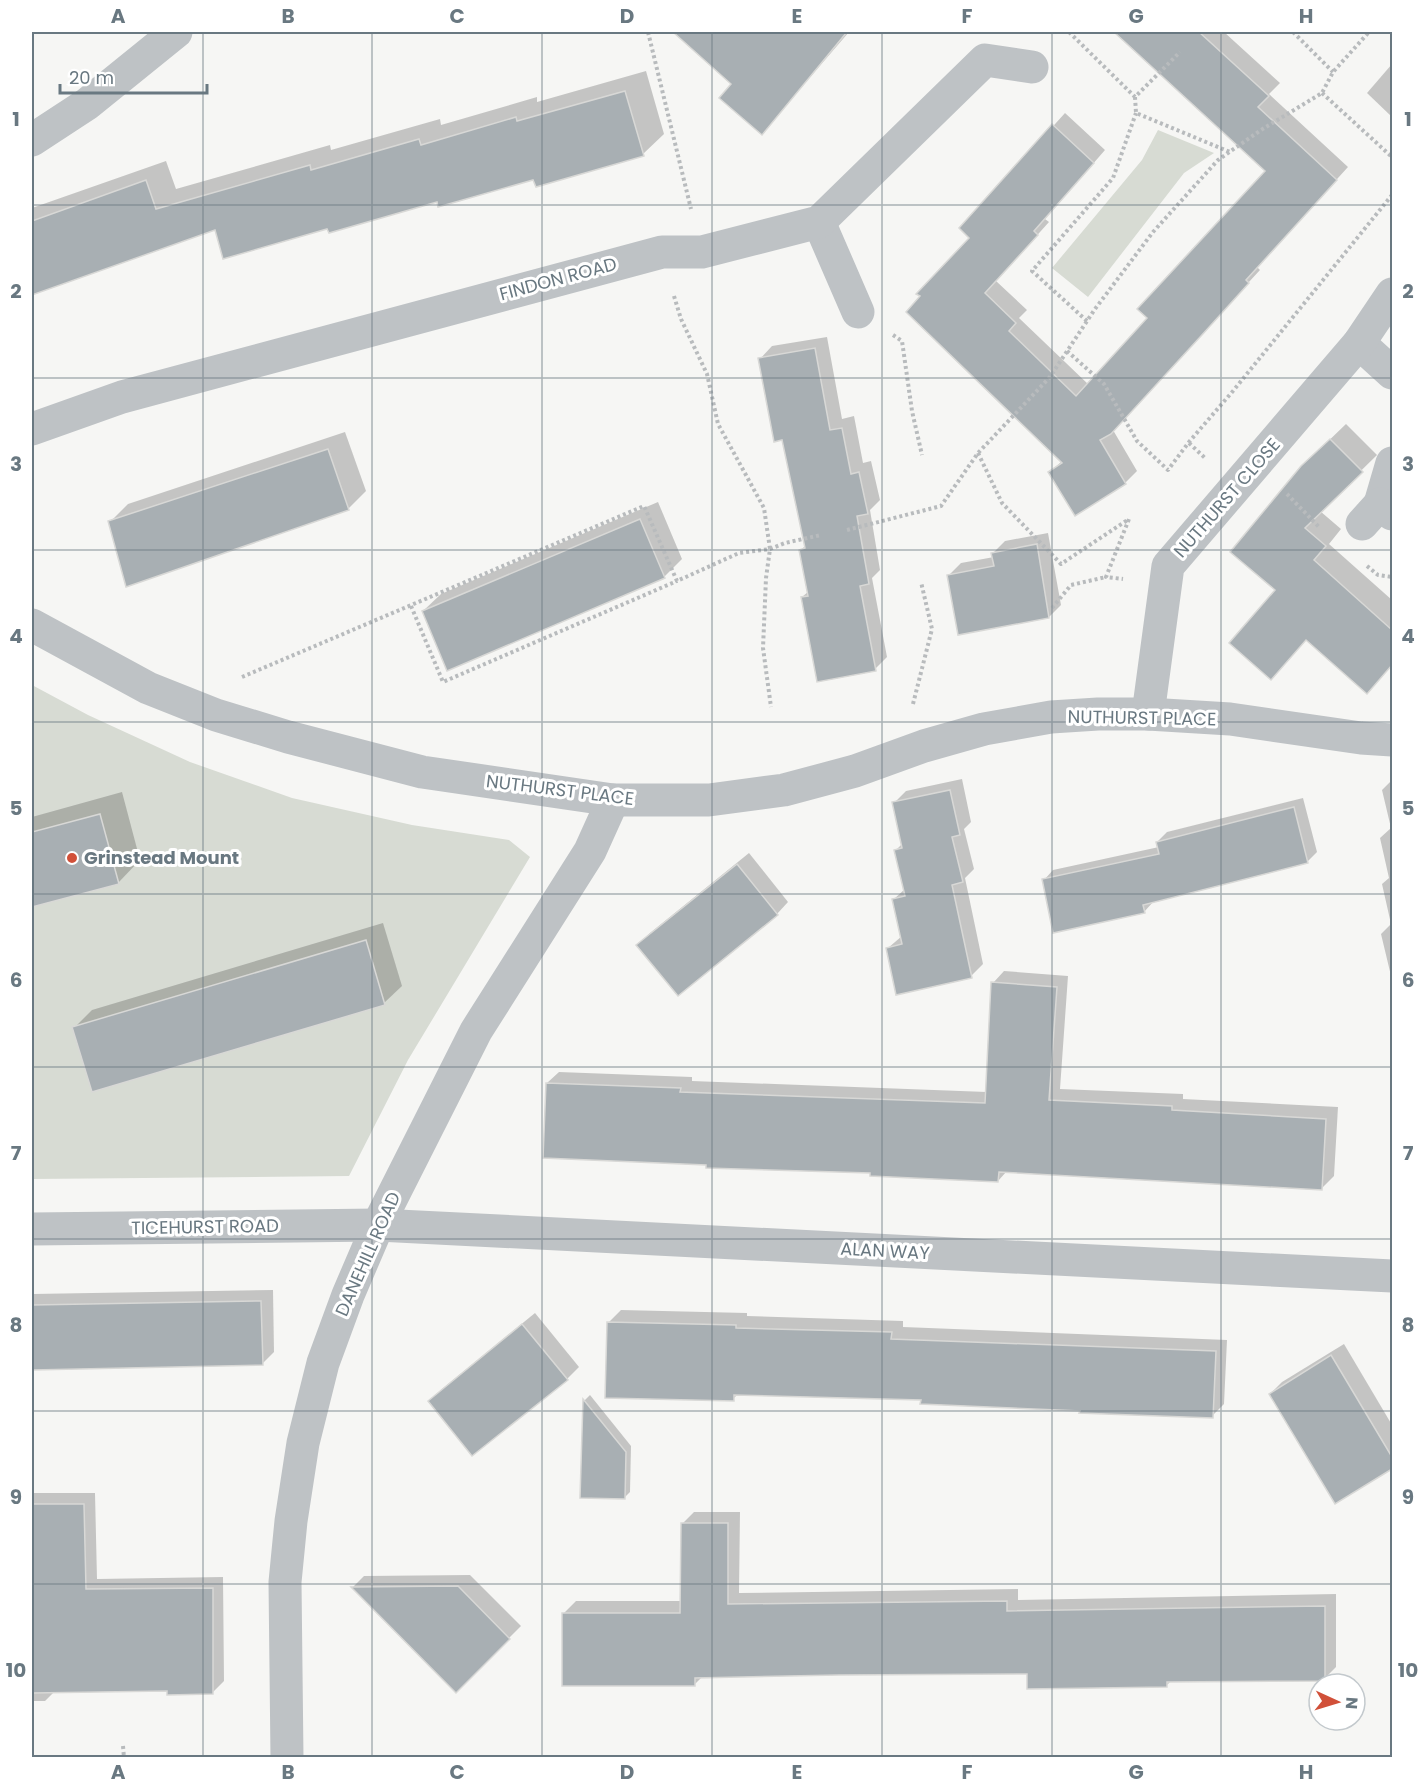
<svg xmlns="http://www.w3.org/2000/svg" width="1424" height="1789" viewBox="0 0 1424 1789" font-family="Poppins,sans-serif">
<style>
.green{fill:#d7dbd3}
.shadow{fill:#0003}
.building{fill:#a8afb3;stroke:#d8d8d6;stroke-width:1.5}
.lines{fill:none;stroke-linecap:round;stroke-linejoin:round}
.path{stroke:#b8bbbd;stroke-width:4;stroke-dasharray:3 3;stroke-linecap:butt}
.minor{stroke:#bec2c5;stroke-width:33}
.grid{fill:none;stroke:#697881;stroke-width:1.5;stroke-opacity:0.55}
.poi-dot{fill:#d15039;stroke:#fff;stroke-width:2}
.labels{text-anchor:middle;stroke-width:6;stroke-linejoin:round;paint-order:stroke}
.street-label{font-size:18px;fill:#697881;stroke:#fff}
.poi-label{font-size:18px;font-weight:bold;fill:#697881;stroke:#fff;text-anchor:start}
.neatline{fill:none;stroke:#697881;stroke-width:2}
.grid-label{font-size:20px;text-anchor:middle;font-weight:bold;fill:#697881}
</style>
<rect width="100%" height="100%" fill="#f6f6f4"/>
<g class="green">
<path d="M1158,130l56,23 -30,20 -96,124 -36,-29 90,-108z"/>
<path d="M32,685l56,30 102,47 102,36 120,27 97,15 21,17 -122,203 -59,116 -317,3z"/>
</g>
<g class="shadow">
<path d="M675,32h174l-87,101 -29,-49z"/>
<path d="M1116,32h108l56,51 -11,11 79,73 -91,100 3,3 -147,160 24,41 -12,12 -50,31 -25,-42 12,-11 -154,-149 63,-74 -10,-10 104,-115 40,37 -60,69 4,3 -53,59 31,29 -8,8 70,67 60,-67 118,-147z"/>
<path d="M1392,64v53l-25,-24z"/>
<path d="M646,71l18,63 -21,20 -315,73 -112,1 -184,66v-86l134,-47 10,28 154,-44 1,5 109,-31 1,6 96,-28v5z"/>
<path d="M827,337l15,82 12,-3 9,47 8,-2 9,39 -10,10 10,60 -8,8 15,79 -12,12 -73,-72 7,-6 -8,-41 5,-5 -23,-107 -23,-79 12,-13z"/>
<path d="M1346,424l31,31 -57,56 21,18 -12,15 63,56v65l-25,27 -90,-102 41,-139z"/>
<path d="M345,432l21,59 -18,18 -238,13 18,-18z"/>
<path d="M658,502l24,57 -18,18 -241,34 18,-17z"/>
<path d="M1048,533l13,72 -12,12 -100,-42 12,-12 33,-6 -1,-4 12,-12z"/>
<path d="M962,779l9,43 -7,7 10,40 -9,9 18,86 -12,12 -83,-28 14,-12 -8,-37 11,-10 -9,-39 7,-7 -9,-40 12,-12z"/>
<path d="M1392,780v200l-11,-46 10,-10 -9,-40 7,-6 -9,-40 11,-10 -9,-38z"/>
<path d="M122,792l18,68 -22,23 -86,23v-89z"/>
<path d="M1303,798l14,54 -10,10 -153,39 -10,11 -100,-32 9,-10 106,-23 -2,-5 10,-10z"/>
<path d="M749,853l39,49 -11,12 -139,31 12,-12z"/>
<path d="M383,923l19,63 -18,17 -310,25 18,-18z"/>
<path d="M1004,971l64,5 -8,113 123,5v5l155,8 -4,69 -12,12 -315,-17 -9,10 -127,-10 -163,-8 -161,-80 12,-11 133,5v4l295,11 6,-109z"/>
<path d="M273,1290l1,62 -12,12 -230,4v-74z"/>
<path d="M621,1310l126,3v3l156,5v6l324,13 -3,64 -12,12 -290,-18 -183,-5 -6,6 -124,-77z"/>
<path d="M535,1313l44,54 -12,12 -137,22 12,-12z"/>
<path d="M1344,1344l48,81v42l-57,35 -65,-108 12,-12z"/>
<path d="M590,1395l41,51 -1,46 -6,6 -42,-2 3,-96z"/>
<path d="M32,1493h63l2,86 126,-2 1,104 -11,11 -44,-2 -114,1 -10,10h-13z"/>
<path d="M694,1512h46l-1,81 279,-4v11l318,-6v73l-12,12 -152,1 -5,5 -138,-13 -326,4 -9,9 -130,-72 12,-12h105l1,-77z"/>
<path d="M470,1575l51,51 -65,65 -103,-104 11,-11z"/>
</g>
<g class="building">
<path d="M673,32h174l-85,103 -43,-37 12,-14z"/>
<path d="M1114,32h85l70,64 -11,11 79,73 -91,100 3,3 -48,53 -90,98 -11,6 26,44 -51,32 -27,-44 14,-9 -156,-151 14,-16 -4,-2 53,-56 -10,-10 93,-104 42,39 -60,68 4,4 -53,58 31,30 -7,8 67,65 71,-78 -10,-9 128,-138z"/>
<path d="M625,91l19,65 -108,31 -3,-7 -95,27 -1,-5 -108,31 -2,-4 -104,30 -8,-29 -183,65v-74l114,-41 10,29 154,-44 1,5 108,-31 2,6 95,-28 1,4z"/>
<path d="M815,348l15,82 12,-2 9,46 8,-2 9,42 -11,2 12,68 -9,2 16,85 -59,11 -16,-85 7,-1 -9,-46 6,-2 -23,-108 -8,2 -16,-84z"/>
<path d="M1330,439l33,33 -58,56 21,18 -12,14 78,70v35l-25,29 -61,-54 -35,40 -42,-37 46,-53 -45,-38 71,-86z"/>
<path d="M328,449l21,61 -223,77 -18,-66z"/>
<path d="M640,519l25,59 -218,93 -25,-60z"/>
<path d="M1037,544l12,74 -91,17 -11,-60 47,-9 -3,-13z"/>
<path d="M950,790l10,45 -8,2 11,45 -11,3 20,93 -76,17 -10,-47 16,-4 -10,-45 13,-3 -11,-46 8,-2 -10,-46z"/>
<path d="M1294,807l14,56 -165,42 2,8 -92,20 -11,-54 117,-25 -3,-12z"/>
<path d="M100,814l19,70 -87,23v-75z"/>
<path d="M737,864l41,51 -100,81 -42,-51z"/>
<path d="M366,940l19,65 -293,87 -20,-65z"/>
<path d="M991,982l66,5 -8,113 123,6v4l154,9 -4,71 -323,-18 -1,10 -128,-6v-3l-164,-5v-3l-163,-7 3,-75 135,5 -1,4 305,11z"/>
<path d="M261,1301l2,64 -231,5v-65z"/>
<path d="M607,1322l129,3v3l156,4 -1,7 325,12 -3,67 -134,-5 1,-2 -160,-7 1,-4 -187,-5v6l-129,-3z"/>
<path d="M522,1324l46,56 -96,76 -44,-55z"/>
<path d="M1331,1355l61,102v12l-57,35 -66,-110z"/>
<path d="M583,1399l43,53 -1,47 -45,-1z"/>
<path d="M32,1504h52l2,85 127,-1v106l-46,1v-4l-135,2z"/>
<path d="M681,1523h47v81l279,-3v10l318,-5v75l-158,1v5l-140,2v-15l-188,1 -144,3v8h-133v-73h118z"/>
<path d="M458,1586l52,53 -54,54 -105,-106z"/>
</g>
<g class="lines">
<g class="path">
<path d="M648,32l43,177"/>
<path d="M1069,32l66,65 45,-45"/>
<path d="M1293,32l40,40"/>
<path d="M1322,93l70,64"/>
<path d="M1135,97l1,16 94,39"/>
<path d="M674,296l7,23 26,55 11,50 46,84 6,41 -4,29 -3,70 8,59"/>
<path d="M1087,321l-55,-50 81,-93 23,-65"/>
<path d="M893,335l9,6 10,70 10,44"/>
<path d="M1067,351l37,33 33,57 31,29 21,-28 44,-51 159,-196"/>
<path d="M1189,443l16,15"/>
<path d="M978,453l24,50 59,61 68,-45 -23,58 17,2"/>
<path d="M1287,494l32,33"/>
<path d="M847,530l94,-24 37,-53 72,-76 45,-68 58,-77 65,-72 43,-30 61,-37 11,-21 36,-40"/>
<path d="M1367,566l11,9 14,2"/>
<path d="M411,606l32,76 234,-101"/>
<path d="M1052,608l19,-23 35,-8"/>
<path d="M242,677l402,-171 33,75 62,-28 31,-4 15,-6 36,-8"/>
<path d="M913,704l19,-75 -11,-47"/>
<path d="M123,1746l1,12"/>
</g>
<g class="minor">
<path d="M32,140l55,-36 89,-72"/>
<path d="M819,222l39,90"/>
<path d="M1359,343l33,30"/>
<path d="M32,429l90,-32 540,-145h40l117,-30 166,-162 47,7"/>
<path d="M1392,463l-12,41 12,10"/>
<path d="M1362,524l18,-20"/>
<path d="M32,625l116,63 68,27 72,22 134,35 191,28h96l75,-10 71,-19 69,-25 60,-17 67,-12 47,-3h50l82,5 131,19 31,2"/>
<path d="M1148,714l20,-148 191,-223 33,-49"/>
<path d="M32,1229l346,-4 1014,51"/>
<path d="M287,1758l-2,-176 6,-61 12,-78 20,-80 25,-68 30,-70 98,-194 114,-180 23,-51"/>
</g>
</g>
<path class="grid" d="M203,32v1726M372,32v1726M542,32v1726M712,32v1726M882,32v1726M1052,32v1726M1221,32v1726M32,205h1360M32,378h1360M32,550h1360M32,722h1360M32,894h1360M32,1067h1360M32,1239h1360M32,1411h1360M32,1584h1360"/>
<circle class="poi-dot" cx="72" cy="858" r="6"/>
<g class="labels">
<g class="street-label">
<text transform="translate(558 279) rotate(-15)" y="6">FINDON ROAD</text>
<text transform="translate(1227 498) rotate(-49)" y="6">NUTHURST CLOSE</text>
<text transform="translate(1142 718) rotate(1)" y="6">NUTHURST PLACE</text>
<text transform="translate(560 790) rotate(7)" y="6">NUTHURST PLACE</text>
<text transform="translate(205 1227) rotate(-1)" y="6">TICEHURST ROAD</text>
<text transform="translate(885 1251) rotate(3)" y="6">ALAN WAY</text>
<text transform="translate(368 1254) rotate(-66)" y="6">DANEHILL ROAD</text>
</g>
<g class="poi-label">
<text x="84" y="864">Grinstead Mount</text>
</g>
</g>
<rect width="1424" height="1789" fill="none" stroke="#ffffff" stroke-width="66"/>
<g transform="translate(1337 1702) rotate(94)"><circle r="28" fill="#ffffff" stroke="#c3c9cd" stroke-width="1.5"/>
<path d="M0-4.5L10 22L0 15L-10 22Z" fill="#d15039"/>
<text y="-9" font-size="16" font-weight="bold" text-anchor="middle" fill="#697881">N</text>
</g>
<path d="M60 84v9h147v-9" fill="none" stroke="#697881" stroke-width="3"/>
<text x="69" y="84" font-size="18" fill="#697881" stroke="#ffffff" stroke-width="4.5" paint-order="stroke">20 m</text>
<rect x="33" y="33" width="1358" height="1723" class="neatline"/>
<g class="grid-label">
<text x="118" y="23">A</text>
<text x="288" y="23">B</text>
<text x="457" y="23">C</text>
<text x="627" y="23">D</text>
<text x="797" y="23">E</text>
<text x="967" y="23">F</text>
<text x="1136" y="23">G</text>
<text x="1306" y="23">H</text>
<text x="16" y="126">1</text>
<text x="1408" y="126">1</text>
<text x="16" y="298">2</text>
<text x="1408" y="298">2</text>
<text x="16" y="471">3</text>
<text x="1408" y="471">3</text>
<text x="16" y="643">4</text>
<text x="1408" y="643">4</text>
<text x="16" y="815">5</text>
<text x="1408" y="815">5</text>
<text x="16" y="987">6</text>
<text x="1408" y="987">6</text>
<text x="16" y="1160">7</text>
<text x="1408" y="1160">7</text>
<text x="16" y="1332">8</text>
<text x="1408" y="1332">8</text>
<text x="16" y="1504">9</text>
<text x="1408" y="1504">9</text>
<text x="16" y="1677">10</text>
<text x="1408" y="1677">10</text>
<text x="118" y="1779">A</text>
<text x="288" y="1779">B</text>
<text x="457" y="1779">C</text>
<text x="627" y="1779">D</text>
<text x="797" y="1779">E</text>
<text x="967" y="1779">F</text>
<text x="1136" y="1779">G</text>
<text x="1306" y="1779">H</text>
</g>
</svg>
